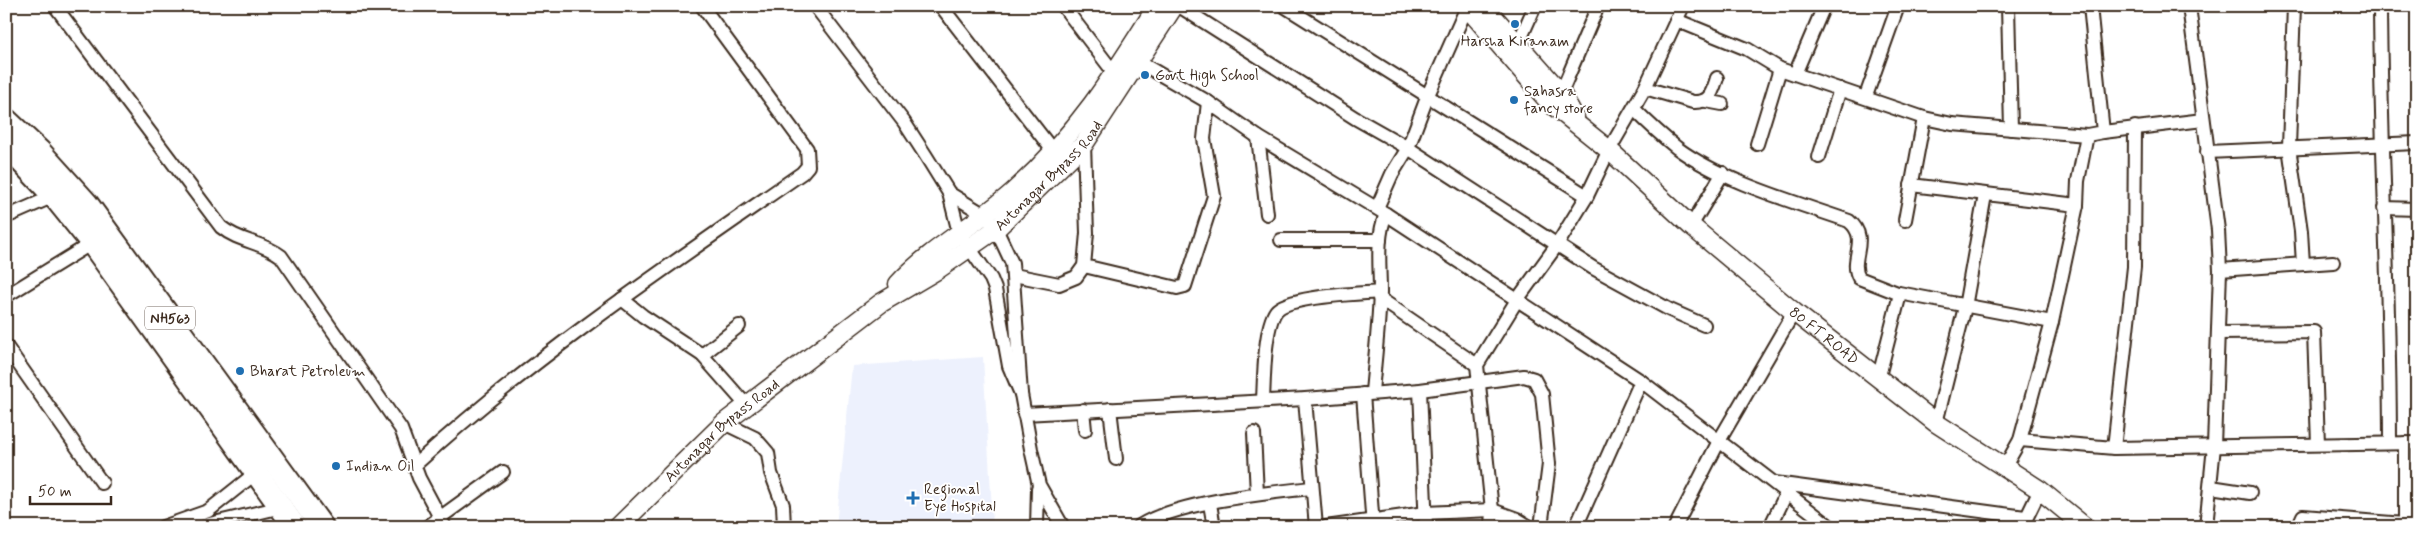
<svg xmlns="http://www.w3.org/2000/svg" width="2423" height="533" viewBox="0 0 2423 533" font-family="Mynerve,sans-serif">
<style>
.built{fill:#edf1fd}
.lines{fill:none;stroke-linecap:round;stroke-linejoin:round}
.street-casing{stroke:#3b2a1e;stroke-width:16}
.secondary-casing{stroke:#3b2a1e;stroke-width:21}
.highway-casing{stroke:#3b2a1e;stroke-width:26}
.street{stroke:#fff;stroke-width:12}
.secondary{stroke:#fff;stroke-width:18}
.highway{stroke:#fff;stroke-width:22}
.poi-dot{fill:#1f6fb2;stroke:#fff;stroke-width:2}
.labels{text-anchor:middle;stroke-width:4;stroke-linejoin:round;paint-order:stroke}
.shield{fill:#fff;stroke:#766a62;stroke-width:1}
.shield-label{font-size:14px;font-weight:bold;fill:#3b2a1e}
.poi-label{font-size:15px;fill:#3b2a1e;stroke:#fff;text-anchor:start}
.street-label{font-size:15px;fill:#3b2a1e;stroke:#fff}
</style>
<rect width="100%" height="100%" fill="#fff"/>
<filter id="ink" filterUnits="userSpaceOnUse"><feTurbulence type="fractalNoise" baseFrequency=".02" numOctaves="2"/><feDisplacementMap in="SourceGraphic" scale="10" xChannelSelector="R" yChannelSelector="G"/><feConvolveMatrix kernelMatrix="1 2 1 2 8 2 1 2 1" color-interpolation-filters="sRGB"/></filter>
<g filter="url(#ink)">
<path class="built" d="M983,357l10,170h-157l16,-161z"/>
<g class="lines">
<g class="street-casing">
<g id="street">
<path d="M55,6l166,221c18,15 42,15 60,29l120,173 18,49 26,49"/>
<path d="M815,6l89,116 22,34 23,37 10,40 32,46 4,10 14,77 12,28"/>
<path d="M941,6l116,150"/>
<path d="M1063,6l52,68"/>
<path d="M1179,6l176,112 53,30 185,120 77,42 34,15"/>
<path d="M1284,6l303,190"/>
<path d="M2008,6l3,123"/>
<path d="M2189,6l29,224 2,40 -6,176 -8,81"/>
<path d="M2294,6l-5,141 12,84 2,33"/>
<path d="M2380,6c1,146 10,292 10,437"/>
<path d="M1676,20l71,29 33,20 144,49 28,6 135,11 16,-3 -13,-126"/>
<path d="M1518,44l17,-38"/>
<path d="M1132,58l76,44 50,35 128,77 255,167 190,146"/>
<path d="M1795,74l29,-68"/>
<path d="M1645,88l48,14c17,1 19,-9 24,-24"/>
<path d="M1561,93l37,-87"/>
<path d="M1866,96l32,-90"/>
<path d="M1706,101l16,3"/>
<path d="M1634,109c14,14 28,27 43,39 46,34 118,54 172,73 22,18 -1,38 10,57l41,16 -21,82"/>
<path d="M2103,132l100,-12"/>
<path d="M1258,137l9,77"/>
<path d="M1757,144l23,-75"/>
<path d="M2207,152l210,-9"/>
<path d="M1819,157l21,-68"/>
<path d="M1911,185l166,20"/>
<path d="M949,193l36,22 11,14 16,34 9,131 10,55 8,36 24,42"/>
<path d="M1377,208l15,-34 16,-26 20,-53 39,-88"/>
<path d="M2384,208l33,1"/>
<path d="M6,217l48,-21"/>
<path d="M1905,220l19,-102"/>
<path d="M1691,226l32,-53"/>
<path d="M1281,240h99"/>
<path d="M1084,266l93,22 8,-2 29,-90 -10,-57 4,-37"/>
<path d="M2220,270l113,-8"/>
<path d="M1014,275l45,9 17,-7 8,-11 3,-33 -3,-89"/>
<path d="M1899,293l153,29"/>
<path d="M6,296l86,-53"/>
<path d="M1379,298l98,67"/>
<path d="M622,299l21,17 59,39 45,51"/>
<path d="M2219,333l95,-1 4,112"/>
<path d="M6,346l96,137"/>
<path d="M702,355l37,-29"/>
<path d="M1420,390l6,137"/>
<path d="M1372,392c3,-34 7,-67 8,-101 0,-26 -4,-53 6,-77"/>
<path d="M1363,394l10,133"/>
<path d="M1305,399l11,128"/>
<path d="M1263,401c1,-21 1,-73 13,-90 11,-15 83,-17 104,-19"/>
<path d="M1110,409l6,50"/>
<path d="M1083,410l2,20"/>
<path d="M1024,414l281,-15 115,-9 104,-14 10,3 8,15 7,70 -8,63"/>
<path d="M724,423l31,15 13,15 3,20 12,32 1,22"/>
<path d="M1936,423l29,-116 20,-112"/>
<path d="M1254,433l3,61"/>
<path d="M2020,440l94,8 303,-5"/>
<path d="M2405,443v84"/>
<path d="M2114,448l20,-181 1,-140"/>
<path d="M416,464c119,-109 254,-199 386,-291l6,-7 -1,-17 -105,-143"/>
<path d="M2004,468l16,-28 32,-118 25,-117 1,-24 9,-46"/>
<path d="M1775,483l250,34"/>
<path d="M2211,487l39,6"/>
<path d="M1210,504l4,23"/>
<path d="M163,527l45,-16 49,-39"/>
<path d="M197,527l85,-20"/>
<path d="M427,527l76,-55"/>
<path d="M1037,527l1,-39"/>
<path d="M1138,527c37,-25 128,-34 174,-39"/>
<path d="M1326,527l99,-14 67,-3 25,9 13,8"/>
<path d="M1491,527l1,-17 -15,-145 40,-65 40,-55 30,-49 22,-46 36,-62 38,-82"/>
<path d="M1576,527l65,-146"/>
<path d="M1675,527l44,-86 75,-129"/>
<path d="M1770,527l16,-33"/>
<path d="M2022,527l18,-37"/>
<path d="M2298,527l5,-11 114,9"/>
</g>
</g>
<g class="secondary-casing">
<g id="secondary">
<path id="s1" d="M1466,6l83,96 60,48 82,76 103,86 142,111 104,67 45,37"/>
<path d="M1484,6l77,87 14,25"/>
<path d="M898,284c33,-36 79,-60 115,-92 63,-57 100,-115 144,-186"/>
<path id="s2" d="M618,527l106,-104 157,-120 56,-33 59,-41 88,-85 90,-138"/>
</g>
</g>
<g class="highway-casing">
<g id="highway">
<path d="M6,120l33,31 48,53 235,323"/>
<path d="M6,145l48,51 38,47 203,284"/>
</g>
</g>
<use href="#street" class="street"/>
<use href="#secondary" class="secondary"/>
<use href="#highway" class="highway"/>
</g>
</g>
<g class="poi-dot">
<circle cx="1515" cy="24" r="5"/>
<circle cx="1145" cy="75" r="5"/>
<circle cx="1514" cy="100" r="5"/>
<circle cx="240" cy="371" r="5"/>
<circle cx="336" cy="466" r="5"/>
<path d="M910.5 490.5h5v5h5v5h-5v5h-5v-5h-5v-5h5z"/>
</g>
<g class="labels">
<rect class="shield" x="145" y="306.5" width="50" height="23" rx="4"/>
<g class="shield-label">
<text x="170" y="323">NH563</text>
</g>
<g class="poi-label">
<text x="1515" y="46" text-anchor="middle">Harsha Kiranam</text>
<text x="1155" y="80">Govt High School</text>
<text x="1524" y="96">Sahasra<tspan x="1524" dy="17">fancy store</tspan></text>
<text x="250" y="376">Bharat Petroleum</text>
<text x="346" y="471">Indian Oil</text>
<text x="924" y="494">Regional<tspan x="924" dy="17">Eye Hospital</tspan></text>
</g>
<g class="street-label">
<text dy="5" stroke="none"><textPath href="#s2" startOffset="558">Autonagar Bypass Road</textPath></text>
<text dy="5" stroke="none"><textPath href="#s1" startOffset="488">80 FT ROAD</textPath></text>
<text dy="5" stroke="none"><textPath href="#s2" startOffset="142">Autonagar Bypass Road</textPath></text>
</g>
</g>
<rect width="2423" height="533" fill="none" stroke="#fff" stroke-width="25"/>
<rect x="12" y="12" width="2398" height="508" fill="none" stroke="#3b2a1e" stroke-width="2" filter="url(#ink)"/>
<path d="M30 496v8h81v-8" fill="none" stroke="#3b2a1e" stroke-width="2.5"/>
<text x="38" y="496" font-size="15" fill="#3b2a1e" stroke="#ffffff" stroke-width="4" paint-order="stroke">50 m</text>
</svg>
